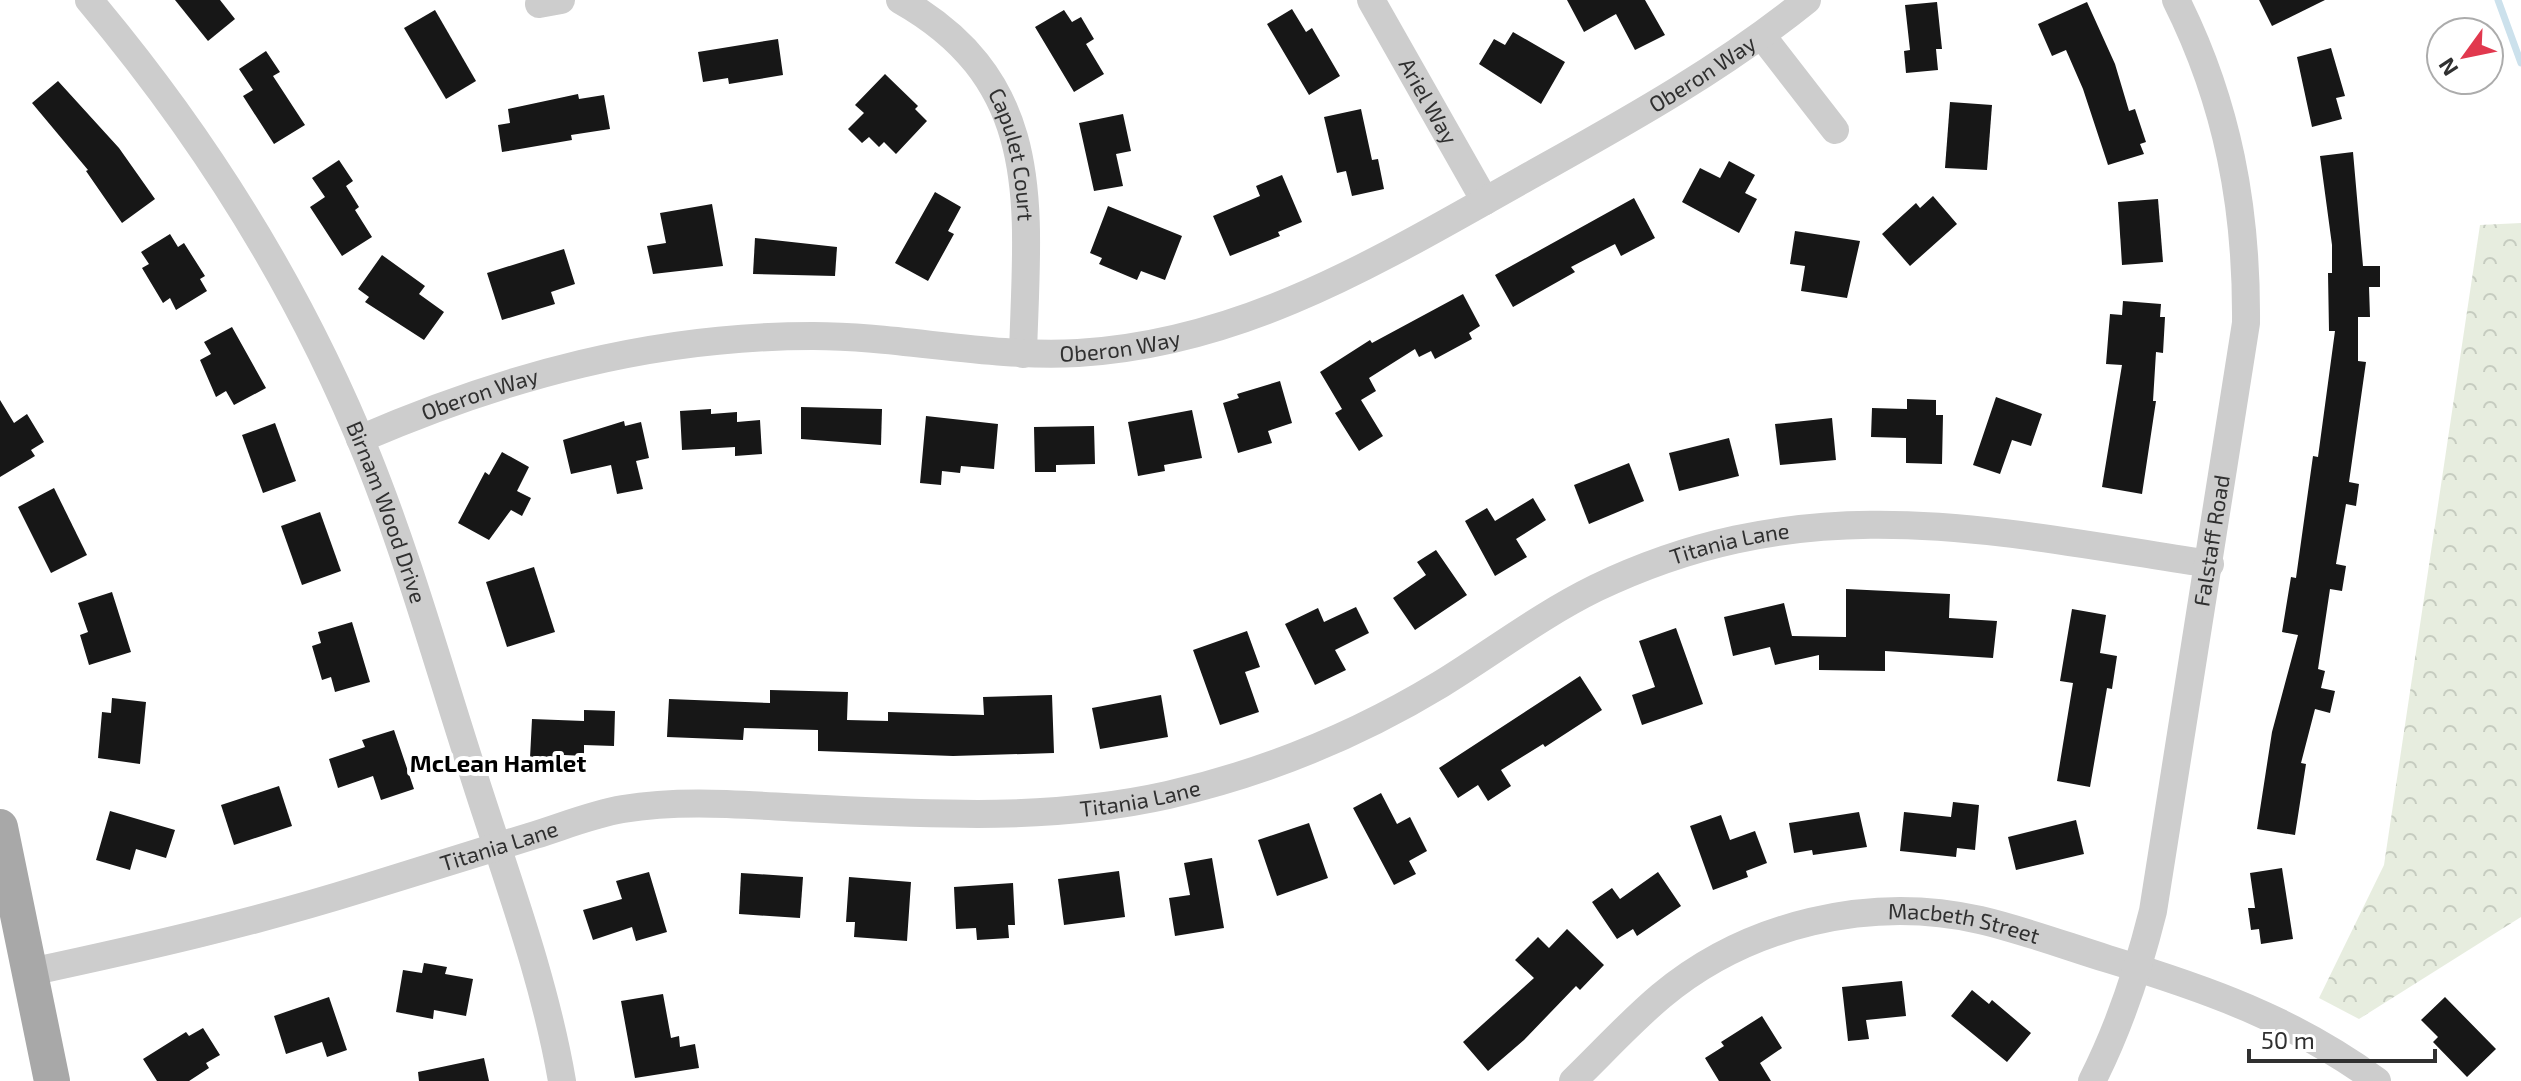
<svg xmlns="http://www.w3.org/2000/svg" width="2521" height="1081" viewBox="0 0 2521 1081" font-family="'Exo 2',sans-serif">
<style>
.park{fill:url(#park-crowns)}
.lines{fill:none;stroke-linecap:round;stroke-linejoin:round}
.stream{stroke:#cce1ec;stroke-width:7}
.building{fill:#171717}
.minor{stroke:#cdcdcd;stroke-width:28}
.major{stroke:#a8a8a8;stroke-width:36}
.labels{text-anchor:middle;stroke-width:8;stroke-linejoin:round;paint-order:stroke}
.street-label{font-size:22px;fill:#303030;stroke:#fff}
.neighbourhood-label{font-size:24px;font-weight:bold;fill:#000;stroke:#fff}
</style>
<defs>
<pattern id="park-crowns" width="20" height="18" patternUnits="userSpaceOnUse" patternTransform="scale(2)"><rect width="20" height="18" fill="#e7eddf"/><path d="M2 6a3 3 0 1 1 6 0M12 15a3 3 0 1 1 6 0" fill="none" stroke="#c6ccc0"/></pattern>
</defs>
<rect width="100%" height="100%" fill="#fff"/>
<path class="park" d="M2521,223v694l-162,102 -40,-21 65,-133 96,-640z"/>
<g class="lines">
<path class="stream" d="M2498,0l23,63"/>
</g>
<g class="building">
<path d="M175,0h45l15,19 -27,22z"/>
<path d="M1567,0h78l20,35 -30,15 -19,-36 -32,18z"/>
<path d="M2259,0h66l-53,26z"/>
<path d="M1937,2l5,47h-6l2,21 -32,3 -2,-22 6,-1 -5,-45z"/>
<path d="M2087,2l28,62 14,47 6,-2 11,33 -6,2 4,10 -36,11 -25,-76 -17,-39 -14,6 -14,-32z"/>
<path d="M1292,9l14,23 6,-4 28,48 -31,19 -42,-71z"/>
<path d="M435,10l41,71 -30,18 -42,-71z"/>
<path d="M1064,10l8,12 9,-5 13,22 -8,5 18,30 -30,18 -39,-65z"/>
<path d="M1513,32l52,30 -24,42 -62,-40 15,-25 11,6z"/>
<path d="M778,39l5,36 -54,9 -1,-6 -25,4 -5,-30z"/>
<path d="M2331,48l14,48 -9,2 6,21 -30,8 -15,-70z"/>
<path d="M266,51l14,21 -7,4 32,49 -31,19 -31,-48 10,-6 -14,-21z"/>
<path d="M885,74l33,32 -3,3 12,12 -31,33 -12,-12 -5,5 -10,-10 -7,6 -14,-14 16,-16 -9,-8z"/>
<path d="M58,81l61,67 36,51 -33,24 -36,-52 2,-1 -56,-67z"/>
<path d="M578,94l1,5 25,-4 6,34 -39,6 1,5 -70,12 -4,-27 12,-2 -2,-14z"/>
<path d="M1950,102l42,3 -5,65 -42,-2z"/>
<path d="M1361,109l11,51 6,-1 6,30 -32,7 -6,-25 -9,2 -13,-56z"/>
<path d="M1123,114l8,37 -15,3 7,32 -29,5 -15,-68z"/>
<path d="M2353,152l10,114h17v21h-11l1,30h-12v44l8,1 -17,120 10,2 -3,22 -10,-2 -10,60 10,2 -4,25 -12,-2 -12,80 7,2 -4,17 14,3 -5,22 -15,-4 -14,54 5,1 -11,71 -38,-6 15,-97 26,-97 -16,-3 9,-55 5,1 17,-122 5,1 17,-126h-6l-1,-58h4v-28l-12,-89z"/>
<path d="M339,160l14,21 -7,5 13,21 -4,3 17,27 -30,19 -32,-49 15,-10 -13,-19z"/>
<path d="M1729,161l26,14 -10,18 12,6 -18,34 -57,-31 18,-34 20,10z"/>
<path d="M1282,175l20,47 -24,10 2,4 -50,20 -17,-40 47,-20 -4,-10z"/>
<path d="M935,192l26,15 -13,24 6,3 -26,47 -33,-18z"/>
<path d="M1933,196l24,28 -47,42 -28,-32 34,-31 4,5z"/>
<path d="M1634,198l21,40 -34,18 -6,-12 -44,23 4,5 -62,35 -18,-32z"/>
<path d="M2158,199l5,63 -41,3 -4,-63z"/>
<path d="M712,204l11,62 -70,8 -6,-28 19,-3 -6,-30z"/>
<path d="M1108,206l74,30 -17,44 -24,-9 -4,9 -38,-16 3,-6 -12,-5z"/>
<path d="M1795,231l65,10 -13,57 -46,-7 4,-25 -15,-2z"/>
<path d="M170,234l8,13 6,-4 21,33 -5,3 7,12 -31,19 -6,-12 -7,5 -21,-35 7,-4 -8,-12z"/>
<path d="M755,238l82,9 -2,29 -82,-2z"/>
<path d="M564,249l11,35 -24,8 4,12 -53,16 -15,-47z"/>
<path d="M382,255l43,31 -6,8 25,18 -20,28 -59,-38 4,-5 -11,-8z"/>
<path d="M1463,294l17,32 -11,7 3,6 -37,20 -4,-8 -12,6 -4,-8 -46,29 7,13 -15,9 22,36 -24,15 -24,-38 7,-4 -22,-37 50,-32 2,3z"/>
<path d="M2123,301l38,3 -1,13h5l-2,36 -7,-1 -3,49h3l-14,93 -40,-7 20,-122 -16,-1 4,-50 12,1z"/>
<path d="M232,327l34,61 -32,17 -8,-14 -10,6 -16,-37 11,-6 -7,-12z"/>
<path d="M1280,381l12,42 -24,8 4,12 -34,10 -15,-50 16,-5 -2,-4z"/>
<path d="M1996,397l46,17 -11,32 -19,-6 -12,34 -27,-9z"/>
<path d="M1907,399l29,1v15h7l-1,49 -36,-1v-25l-35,-1 1,-29 35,1z"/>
<path d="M0,400l14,23 13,-9 17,28 -13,8 4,6 -35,21z"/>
<path d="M801,407l81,2 -1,36 -80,-6z"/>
<path d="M711,409v5l26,-2v10l23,-2 2,34 -27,2v-9l-53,3 -2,-39z"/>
<path d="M1192,410l10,48 -38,7 1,6 -27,5 -10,-54z"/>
<path d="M926,416l72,8 -4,45 -33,-3 -1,7 -18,-2 -1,14 -21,-2z"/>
<path d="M1832,418l4,42 -56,5 -5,-41z"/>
<path d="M624,421l1,5 16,-4 8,36 -13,3 7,28 -26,5 -6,-29 -40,9 -8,-34z"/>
<path d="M275,423l21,58 -33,12 -21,-58z"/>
<path d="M1094,426l1,38 -39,1v7h-21l-1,-45z"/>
<path d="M1729,438l10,38 -60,15 -10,-38z"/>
<path d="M502,452l27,15 -12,24 14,7 -9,18 -11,-6 -22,30 -31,-17 27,-51 4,3z"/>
<path d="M1629,463l15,38 -55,23 -15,-39z"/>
<path d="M54,488l33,67 -36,18 -33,-66z"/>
<path d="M1533,498l13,22 -30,19 11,18 -32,19 -30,-55 22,-13 8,13z"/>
<path d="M320,512l21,59 -39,14 -21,-59z"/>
<path d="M1436,550l31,45 -52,35 -22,-32 33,-23 -9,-13z"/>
<path d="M534,567l21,65 -48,15 -21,-65z"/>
<path d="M1846,589l104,5 -1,24 48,3 -4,37 -108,-7v20l-66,-1v-15l-44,10 -5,-18 -37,9 -9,-39 60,-14 8,33 54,1z"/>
<path d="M112,592l19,60 -42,13 -9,-30 8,-3 -10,-29z"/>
<path d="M1356,607l13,26 -34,17 11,20 -31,15 -30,-61 33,-16 6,14z"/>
<path d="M2072,609l34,6 -6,38 17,3 -5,33 -5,-1 -17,99 -33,-6 16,-98 -13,-2z"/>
<path d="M352,622l18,60 -35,10 -4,-15 -9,3 -10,-34 9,-3 -3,-11z"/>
<path d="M1676,628l27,76 -61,21 -10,-30 23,-8 -16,-46z"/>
<path d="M1247,631l13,36 -15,5 14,40 -39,13 -27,-75z"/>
<path d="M1580,676l22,34 -57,37 -2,-3 -42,26 10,16 -23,15 -10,-16 -20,13 -19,-30z"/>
<path d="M770,690l78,2 -1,28 41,1v-9l96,3 -1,-18 69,-2 2,58 -101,3 -135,-5v-21l-74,-2 -1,12 -76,-3 2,-38 101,4z"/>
<path d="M1161,695l7,42 -68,12 -8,-41z"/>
<path d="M112,698l34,4 -6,62 -42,-6 4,-46 9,1z"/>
<path d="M584,710l31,1 -1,35 -30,-1v11l-20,-1v4l-34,-1 2,-39 52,2z"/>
<path d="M394,730l20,59 -33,11 -8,-24 -35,12 -9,-29 36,-12 -3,-7z"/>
<path d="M279,786l13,40 -58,19 -13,-40z"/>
<path d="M1381,793l16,31 13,-7 17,34 -18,10 7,13 -22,11 -41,-77z"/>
<path d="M1953,802l26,3 -4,45 -18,-2 -1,9 -56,-6 4,-39 47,5z"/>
<path d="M110,811l65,19 -9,28 -30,-9 -6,21 -34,-10z"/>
<path d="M1859,812l8,35 -54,8 -1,-5 -18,3 -5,-30z"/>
<path d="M1721,815l9,25 25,-9 12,32 -21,8 2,6 -35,13 -23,-64z"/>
<path d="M2076,820l8,34 -68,16 -8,-33z"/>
<path d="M1309,823l19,55 -51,18 -19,-56z"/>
<path d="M1212,858l12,70 -49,8 -6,-38 21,-3 -6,-32z"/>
<path d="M2282,868l11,71 -32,5 -2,-15 -8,1 -3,-22h7l-5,-35z"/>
<path d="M1119,871l6,46 -61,8 -6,-46z"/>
<path d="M649,872l18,60 -31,9 -4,-14 -39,13 -10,-30 39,-11 -6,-18z"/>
<path d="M1658,872l23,34 -44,30 -4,-7 -16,10 -25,-37 20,-14 8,11z"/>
<path d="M741,873l62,4 -3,41 -61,-4z"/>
<path d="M849,877l62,5 -4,59 -53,-4 1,-15h-9z"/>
<path d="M1013,883l2,42h-7l1,13 -32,2 -1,-12 -20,1 -2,-42z"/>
<path d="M1567,929l37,36 -24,25 -4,-4 -52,54 -36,31 -25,-29 71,-64 -19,-18 23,-23 11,11z"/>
<path d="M424,963l23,4 -2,7 28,5 -7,37 -32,-6 -1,9 -37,-7 7,-42 19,3z"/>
<path d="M1902,981l4,35 -40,4 3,19 -21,2 -6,-54z"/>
<path d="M1972,990l17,14 3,-4 39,33 -24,29 -56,-46z"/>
<path d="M663,994l8,44 8,-2 1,11 15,-3 4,24 -64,10 -14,-77z"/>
<path d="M329,997l18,53 -20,7 -5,-15 -36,12 -12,-38z"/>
<path d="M2445,997l51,52 -29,28 -34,-35 5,-5 -17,-17z"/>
<path d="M1762,1016l20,32 -22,15 11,18h-52l-14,-23 19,-12 -3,-4z"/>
<path d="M203,1028l17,27 -14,8 3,5 -20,13h-32l-14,-22 43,-27 3,4z"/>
<path d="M484,1058l5,23h-70l-1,-9z"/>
</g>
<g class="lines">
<g class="minor">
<path id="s1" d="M89,0c116,138 211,289 279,458 41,102 71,210 105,315 32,101 71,203 89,308"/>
<path id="s2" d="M900,0c147,83 127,209 123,354"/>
<path id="s3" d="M1371,0l114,201"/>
<path d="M539,4l22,-4"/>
<path d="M1762,36l73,94"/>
<path id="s4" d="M360,439c146,-63 293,-103 453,-103 88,0 176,22 265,17 168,-10 303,-94 446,-174 98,-55 195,-108 283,-179"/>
<path id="s5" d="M30,972c112,-24 222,-49 331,-83 58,-18 116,-36 174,-54 29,-9 58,-21 88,-26 60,-10 121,-4 182,-1 121,6 242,14 363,-13 96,-22 189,-60 273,-111 52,-32 100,-69 155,-96 213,-102 393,-58 614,-24"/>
<path id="s6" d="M1573,1081c29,-28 57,-59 88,-85 86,-72 209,-101 319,-76 43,10 86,26 128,39 99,30 184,60 269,122"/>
<path id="s7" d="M2092,1081c28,-55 46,-110 61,-170l93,-588c1,-115 -18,-219 -70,-323"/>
</g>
<path class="major" d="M0,827l52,254"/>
</g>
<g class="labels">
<g class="street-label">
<text dy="8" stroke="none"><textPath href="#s4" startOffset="1424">Oberon Way</textPath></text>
<text dy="8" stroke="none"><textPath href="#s3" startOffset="116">Ariel Way</textPath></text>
<text dy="8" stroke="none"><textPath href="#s2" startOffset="200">Capulet Court</textPath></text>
<text dy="8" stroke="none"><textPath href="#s4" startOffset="776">Oberon Way</textPath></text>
<text dy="8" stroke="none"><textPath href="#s4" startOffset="128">Oberon Way</textPath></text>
<text dy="8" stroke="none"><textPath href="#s1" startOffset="596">Birnam Wood Drive</textPath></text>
<text dy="8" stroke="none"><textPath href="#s7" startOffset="556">Falstaff Road</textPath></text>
<text dy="8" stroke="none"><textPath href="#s5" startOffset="1782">Titania Lane</textPath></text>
<text dy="8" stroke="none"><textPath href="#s5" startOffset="1134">Titania Lane</textPath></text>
<text dy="8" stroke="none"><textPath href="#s5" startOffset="486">Titania Lane</textPath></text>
<text dy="8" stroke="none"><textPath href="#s6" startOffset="446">Macbeth Street</textPath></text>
</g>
<g class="neighbourhood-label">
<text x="498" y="772">McLean Hamlet</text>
</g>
</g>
<g transform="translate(2465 56) rotate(237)"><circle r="38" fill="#ffffff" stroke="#acacac" stroke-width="2"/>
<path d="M0-6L14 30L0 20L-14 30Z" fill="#e1384e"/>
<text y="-12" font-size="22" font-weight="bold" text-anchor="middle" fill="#303030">N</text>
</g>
<path d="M2249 1049v12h186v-12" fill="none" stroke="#303030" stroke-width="4"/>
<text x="2261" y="1049" font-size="24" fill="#303030" stroke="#ffffff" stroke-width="6" paint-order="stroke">50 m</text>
</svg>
